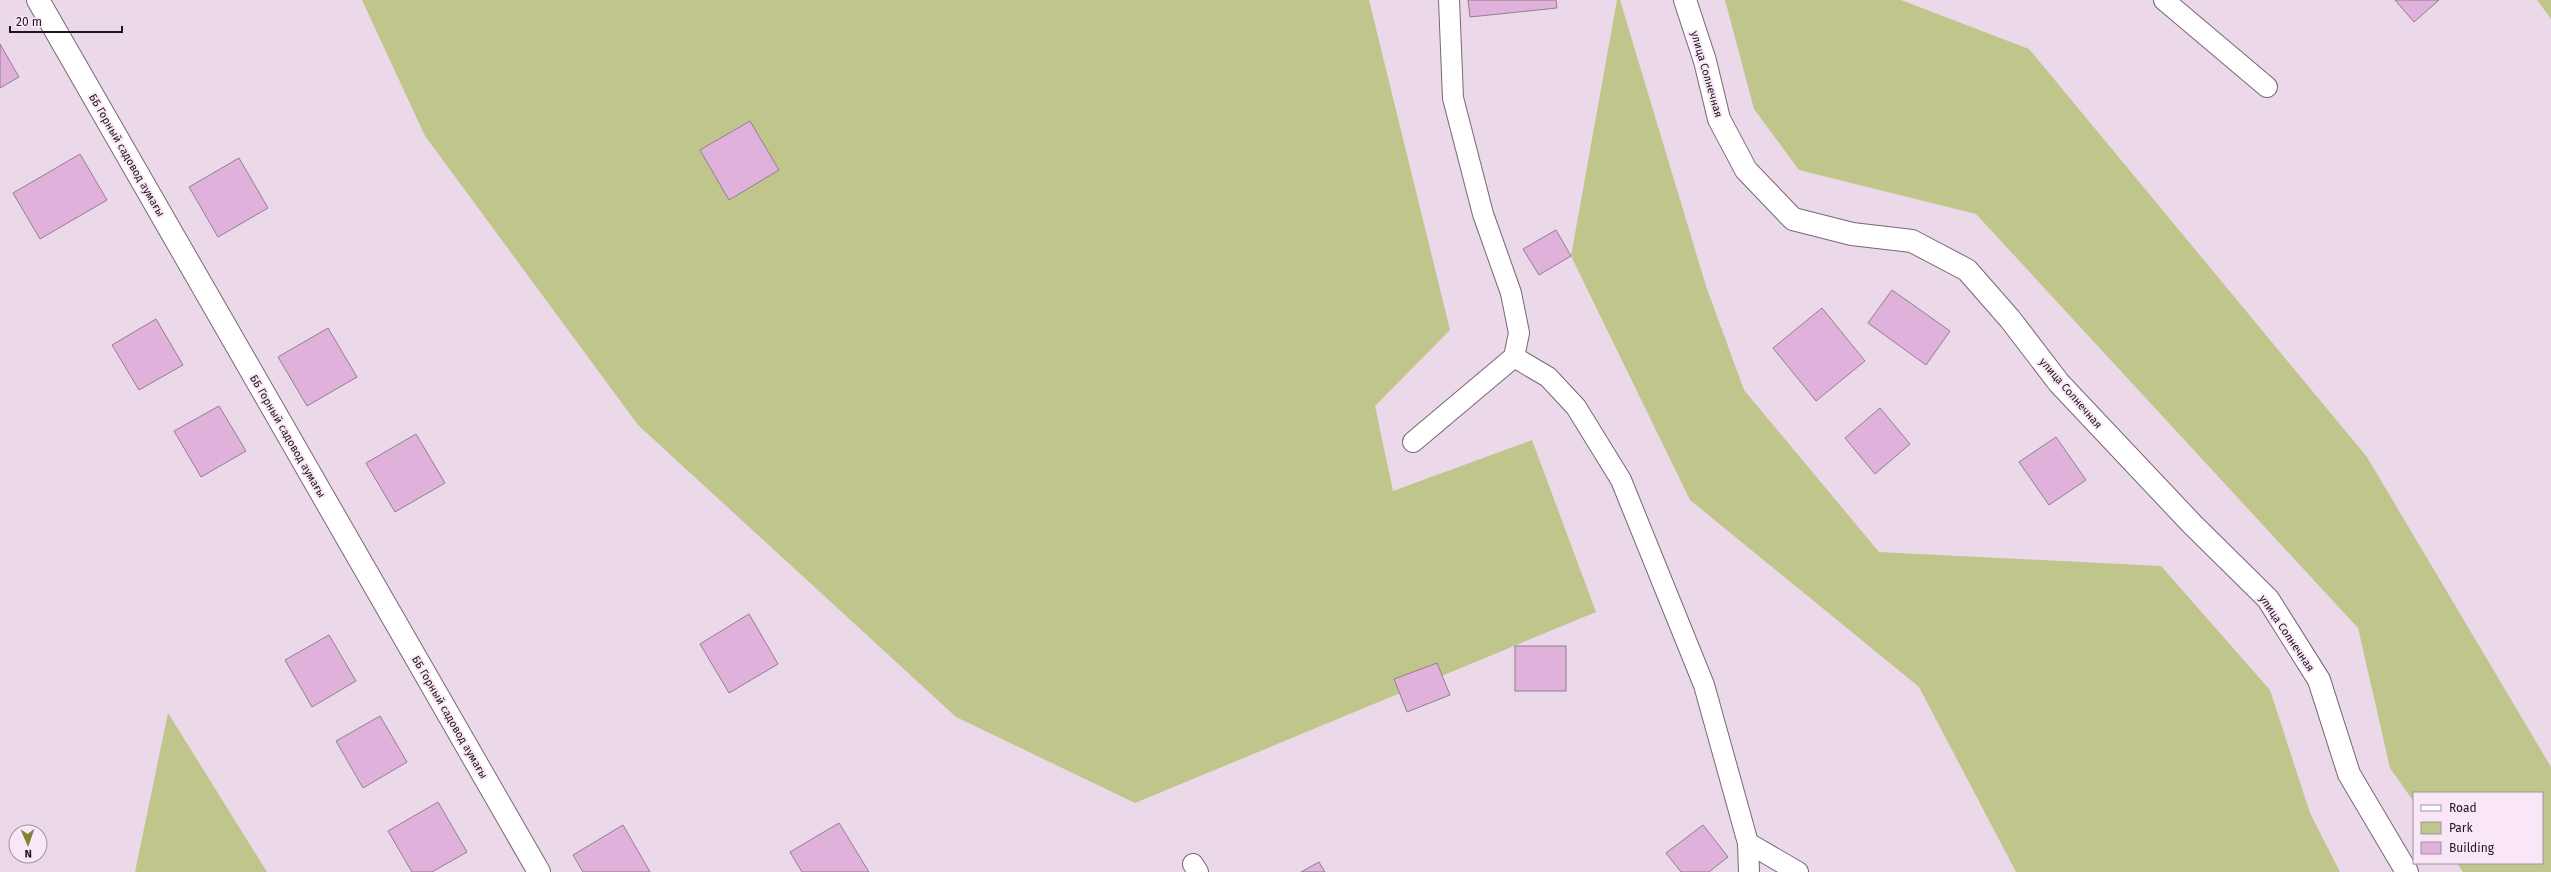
<svg xmlns="http://www.w3.org/2000/svg" width="2551" height="872" viewBox="0 0 2551 872" font-family="'Fira Sans',sans-serif">
<style>
.green{fill:#c0c58b}
.building{fill:#e0b1db;stroke:#907f8e}
.lines{fill:none;stroke-linecap:round;stroke-linejoin:round}
.lane-casing{stroke:#786776;stroke-width:22}
.street-casing{stroke:#786776;stroke-width:24}
.lane{stroke:#fff;stroke-width:20}
.street{stroke:#fff;stroke-width:22}
.labels{text-anchor:middle;stroke-width:4;stroke-linejoin:round;paint-order:stroke}
.street-label{font-size:11px;fill:#1d171c;stroke:#f9e6f6}
</style>
<rect width="100%" height="100%" fill="#ebd9e9"/>
<g class="green">
<path d="M362,0h1007l81,330 -75,76 18,85 139,-51 64,172 -461,191 -179,-86 -318,-292 -213,-289z"/>
<path d="M1617,0h3l86,286 38,104 135,162 282,14 109,124 40,123 30,59h-324l-97,-185 -229,-187 -119,-244z"/>
<path d="M1725,0h176l128,49 338,408 184,310v105h-88l-6,-9h85v-70h-128v9l-24,-34 -32,-140 -382,-414 -177,-44 -45,-61z"/>
<path d="M2537,0h14v19z"/>
<path d="M168,713l99,159h-132z"/>
</g>
<g class="building">
<path d="M1468,0h88l1,8 -87,9z"/>
<path d="M2395,0h44l-25,22z"/>
<path d="M0,44l19,33 -19,11z"/>
<path d="M750,121l29,49 -50,30 -29,-50z"/>
<path d="M80,154l27,46 -67,39 -27,-46z"/>
<path d="M239,158l29,50 -50,29 -29,-50z"/>
<path d="M1556,230l15,26 -32,19 -16,-26z"/>
<path d="M1892,290l58,41 -24,34 -58,-42z"/>
<path d="M1822,308l43,53 -49,40 -43,-53z"/>
<path d="M156,319l27,46 -44,25 -27,-45z"/>
<path d="M328,328l29,49 -50,29 -29,-49z"/>
<path d="M219,406l27,45 -45,26 -27,-46z"/>
<path d="M1880,408l30,36 -35,30 -30,-36z"/>
<path d="M416,434l29,49 -50,29 -29,-49z"/>
<path d="M2056,437l30,43 -37,25 -30,-43z"/>
<path d="M749,614l29,50 -49,29 -29,-49z"/>
<path d="M329,635l27,46 -44,26 -27,-47z"/>
<rect x="1515" y="646" width="51" height="45"/>
<path d="M1437,663l13,32 -43,17 -13,-33z"/>
<path d="M380,716l27,46 -44,26 -27,-47z"/>
<path d="M438,802l29,50 -35,20h-20l-24,-41z"/>
<path d="M839,823l30,49h-67l-12,-20z"/>
<path d="M623,825l27,47h-67l-10,-17z"/>
<path d="M1703,825l25,32 -19,15h-28l-15,-19z"/>
<path d="M1319,862l6,10h-24z"/>
</g>
<g class="lines">
<g class="lane-casing">
<g id="lane">
<path d="M2164,0l103,87"/>
<path d="M1514,357l34,20 28,30 45,73 83,205 44,158 1,29"/>
<path d="M1413,442l101,-85 5,-24 -8,-40 -28,-79 -30,-116 -4,-98"/>
<path d="M1748,843l50,29"/>
<path d="M1193,864l5,8"/>
</g>
</g>
<g class="street-casing">
<g id="street">
<path d="M38,0l501,872"/>
<path d="M1685,0l20,61 14,58 27,51 47,49 59,15 60,7 55,29 43,49 49,64 133,141 76,75 51,81 30,94 58,98"/>
</g>
</g>
<use href="#lane" class="lane"/>
<use href="#street" class="street"/>
</g>
<g class="labels">
<g class="street-label">
<text transform="translate(1707 74) rotate(74)" y="4">улица Солнечная</text>
<text transform="translate(127 155) rotate(60)" y="4">ББ Горный садовод аумағы</text>
<text transform="translate(2071 393) rotate(49)" y="4">улица Солнечная</text>
<text transform="translate(288 436) rotate(60)" y="4">ББ Горный садовод аумағы</text>
<text transform="translate(2287 633) rotate(56)" y="4">улица Солнечная</text>
<text transform="translate(450 717) rotate(60)" y="4">ББ Горный садовод аумағы</text>
</g>
</g>
<rect x="2413" y="792" width="130" height="72" fill="#f9e6f6" stroke="#a1939f"/>
<rect x="2421" y="805" width="20" height="6" fill="#ffffff" stroke="#a1939f"/>
<text x="2449" y="812" font-size="12" fill="#1d171c">Road</text>
<rect x="2421" y="822" width="20" height="12" fill="#c0c58b" stroke="#a1939f"/>
<text x="2449" y="832" font-size="12" fill="#1d171c">Park</text>
<rect x="2421" y="842" width="20" height="12" fill="#e0b1db" stroke="#a1939f"/>
<text x="2449" y="852" font-size="12" fill="#1d171c">Building</text>
<g transform="translate(28 844) rotate(178)"><circle r="19" fill="#f9e6f6" stroke="#a1939f"/>
<path d="M0-3L7 15L0 10L-7 15Z" fill="#7d832e"/>
<text y="-6" font-size="11" font-weight="bold" text-anchor="middle" fill="#1d171c">N</text>
</g>
<path d="M10 26v6h112v-6" fill="none" stroke="#1d171c" stroke-width="2"/>
<text x="16" y="26" font-size="12" fill="#1d171c" stroke="#f9e6f6" stroke-width="3" paint-order="stroke">20 m</text>
</svg>
